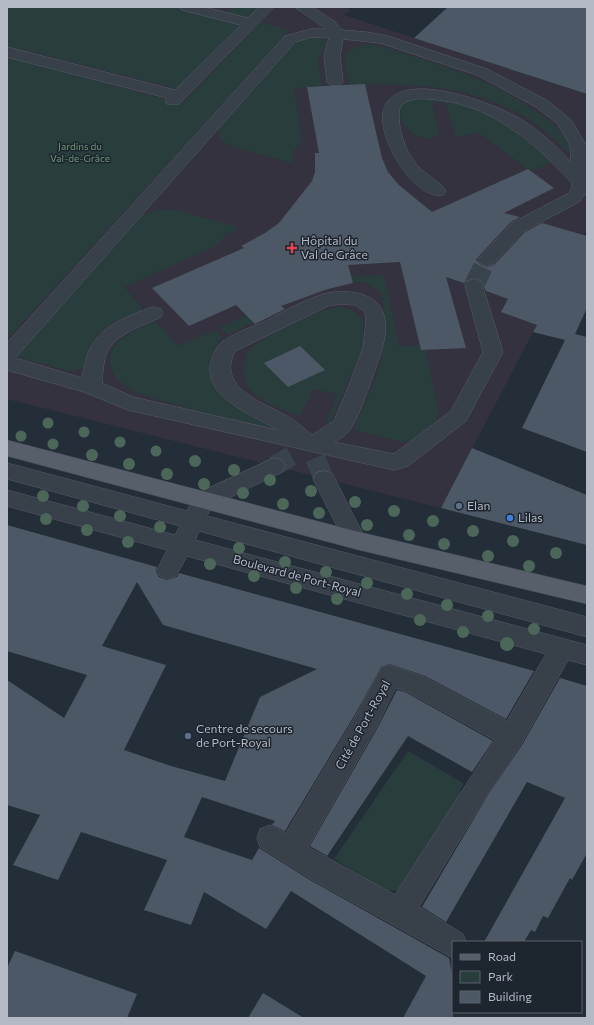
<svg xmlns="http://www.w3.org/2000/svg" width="594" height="1025" viewBox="0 0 594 1025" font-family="Commissioner,sans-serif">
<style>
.medical{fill:#33323e}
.green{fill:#293d3d}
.building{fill:#4c5865;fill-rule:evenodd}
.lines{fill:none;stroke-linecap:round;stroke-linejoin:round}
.minor-tunnel-far1{stroke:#39434e;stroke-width:16;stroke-dasharray:16 8;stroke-linecap:butt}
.minor-tunnel{stroke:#39434e;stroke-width:20;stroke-dasharray:20 10;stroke-linecap:butt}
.minor-casing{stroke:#565d68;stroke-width:1}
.major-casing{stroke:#414953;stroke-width:1}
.minor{fill:#38404a;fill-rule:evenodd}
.major{fill:#565f6a;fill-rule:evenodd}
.tree{fill:#4c6759}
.health-dot{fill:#e0444e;stroke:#1d252f;stroke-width:1.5}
.service-dot{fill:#5c6f8a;stroke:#1d252f;stroke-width:1.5}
.shop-dot{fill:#3f7fe0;stroke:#1d252f;stroke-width:1.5}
.labels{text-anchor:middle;stroke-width:3;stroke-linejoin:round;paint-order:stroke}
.far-park-label{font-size:10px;fill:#6c9574;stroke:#1d252f}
.poi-label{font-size:12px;fill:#b3bac6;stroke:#1d252f;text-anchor:start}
.street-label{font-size:12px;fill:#b3bac6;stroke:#1d252f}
</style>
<rect width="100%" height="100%" fill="#242e39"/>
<path class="medical" d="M7,7h336l8,3 -7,5 243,79v135l-146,279 -434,-109z"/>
<g class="green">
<path d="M7,7h198l21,5 6,-5h32l-86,82 -171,-43z"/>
<path d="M261,22l29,8 -283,310v-284l175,48z"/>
<path d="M311,37h9l6,3 1,4 -9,16 4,26 -28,2 8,52 -11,15 5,2 -5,6 -61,-17c-8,-5 -11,-9 -12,-19l78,-87z"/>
<path d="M374,44l59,18 38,14 35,16 45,29 19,21 2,12c-5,-1 -8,-6 -12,-9 -11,-12 -24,-22 -38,-30 -52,-30 -114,-32 -172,-30 -8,-27 -10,-39 24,-41z"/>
<path d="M434,97l63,18 57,44 -3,4 -20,8 -52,-38 -23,4 -11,-35 -13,1 7,29 -2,4c-25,12 -51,-27 -28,-37 7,-3 18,-2 25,-2z"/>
<path d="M160,209l17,1 60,17 -4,6 -5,-1 -13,15 -91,40 20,23c-19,8 -42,14 -52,34 -4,8 -4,19 -11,26l-12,1 -53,-14 -1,-3 124,-138z"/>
<path d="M384,275l15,71 20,-1 2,5h5l12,59 -1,10 -5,10 -21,12 -9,1 -49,-12c21,-45 41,-85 28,-137l-14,-10 -14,-1 -1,-6z"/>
<path d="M338,307l13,2 12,11 1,26 -34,78 -4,-1 11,-29 -24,-5 -13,27c-21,-6 -63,-21 -56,-50 1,-7 3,-14 9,-19 12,-11 28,-17 42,-24 14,-6 27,-14 43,-16z"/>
<path d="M261,309l-10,10 2,3 -25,13 -8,-8z"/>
<path d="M156,321l22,25 37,-16 7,7c-9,13 -15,24 -10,40l58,48 -4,2c-35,-8 -69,-16 -104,-26 -12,-4 -26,-7 -37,-15 -7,-4 -11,-11 -14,-19 -8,-26 27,-38 45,-46z"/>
<path d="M408,751l55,32 -4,13 -58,94 -15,1 -52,-32z"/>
</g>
<g class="building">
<path d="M448,7h139v87l-173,-56z"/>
<path d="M365,84l17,74 6,14 11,13 33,27 96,-43 26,19 -50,25 16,4 -9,5 -31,33 -4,5 5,5 6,2 7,-2 31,-33 17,-9 45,13v72l-12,26 12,3v115l-65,-24 43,-88 -32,-8 4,-7 -36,-13 7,-13 -22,-8 -5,-11 -7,-2 -7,2 -3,3 -18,-6 20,71 -45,2 -21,-88 -52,3 5,18 -25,6 -47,17 4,3 -30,15 -19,-19 -47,21 -37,-38 92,-40 -3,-2 24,-13 14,-10 33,-42 3,-9v-19h4l-12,-66z"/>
<path d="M300,346l25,24 -37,17 -24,-24z"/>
<path d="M472,448l115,47v50l-146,-37z"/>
<path d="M7,525l150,42 -1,4 3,6 8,3 10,-3 2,-4 355,98 -28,48 -81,-43 -35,-12 -9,3 -24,44 -72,120 -13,-6 3,-4 -73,-24 -18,40 68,23 7,-12 51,32 139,78 4,21v39h-50l23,-42 -135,-85 -25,38 -62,-37 -13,33 -47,-15 23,-50 -86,-28 -23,48 -45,-15 27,-50 -33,-10v-125l57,38 23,-43 -80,-24zM137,582l26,43 154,44 -57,28 -35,84 -54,-15 -47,-16 42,-85 -64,-19z"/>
<path d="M560,678l27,8v167l-15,27 -2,-2 -22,40 -5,-2 -8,16 -4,-2 -7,12h-40l81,-144 -38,-16 -81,140 -24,-15 67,-114 33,-48z"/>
<path d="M397,690l8,2 88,49 -21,31 -64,-36 -81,120 -17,-10 67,-117z"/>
<path d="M15,951l122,43 -10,24h-120v-50z"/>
<path d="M263,993l41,25h-56z"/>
</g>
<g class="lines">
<path class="minor-tunnel-far1" d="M486,262l1,-2"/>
<g class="minor-tunnel">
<path d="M474,285l12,-24"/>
<path d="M315,458l9,21"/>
<path d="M274,466l23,-13"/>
</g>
<g class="minor-casing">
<g id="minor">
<path d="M180,7h24l44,11 11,-11h15l-95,97h-12l-2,-3 2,-3 -160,-41v-10l168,43 66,-65 -59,-15z"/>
<path d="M295,7h17l22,14 8,9 24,2 22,4 99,33 61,32 23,19 15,25 1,47 -8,10 -55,29 -31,33 -6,2 -6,-2 -3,-4 3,-4 31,-33 55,-29 4,-4 1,-7c-39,-42 -83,-81 -144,-84 -9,-1 -22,0 -28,8 -4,21 6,49 22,63 8,7 18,12 24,21l-3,4c-29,7 -71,-64 -58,-89 19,-39 115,-1 140,16 17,11 32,25 46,40l-1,-17 -13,-22 -21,-16 -59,-32 -97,-32 -37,-4 -3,17 3,26 -3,3h-10l-3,-3 -3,-26 5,-18 -17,-1 -17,5 -280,316 67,20c5,-32 14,-46 43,-60 10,-4 19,-9 29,-11l7,2 2,4 -2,4c-16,8 -41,15 -51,30 -7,10 -7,25 -8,36l31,14 144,33c-21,-14 -65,-29 -67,-58 -1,-9 5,-25 12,-30 12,-9 30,-15 44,-21 17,-9 34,-19 52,-25 11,-5 27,-5 39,-3 39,9 30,45 19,74 -6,17 -17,51 -27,64 -4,5 -10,8 -15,11l60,12 57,-43 32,-59 -18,-67 2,-4 7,-2 7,2 22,71 -37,69 -58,45 -14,4 -266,-60 -44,-18 -77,-22v-27l278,-307 26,-7h15zM340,304l15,1 10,7 1,10 -3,26 -15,40 -14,33 -22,14c-9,-7 -17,-15 -27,-20 -26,-14 -68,-28 -50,-64l93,-45z"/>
<path d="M274,458l8,2 3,6 -3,6 -70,34 -5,10 380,101v20l-388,-106 -4,9 392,105v20l-19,-5 -47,84 -33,49 -69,114 44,27 3,8h-13v16l-142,-79 -51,-32 -3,-9 3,-9 10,-4 16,8 72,-121 23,-44 9,-3 34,12 83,44 39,-67 -359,-98 -11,20 -8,3 -8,-3 -3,-6 10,-20 -160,-44v-16l168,45 5,-9 -173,-47v-16l180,48 9,-17zM396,688l10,3 89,49 -100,155 -87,-48 68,-119z"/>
<path d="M324,471l8,2 3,6 31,61 -3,6 -8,3 -8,-3 -3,-6 -31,-61 3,-6z"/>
</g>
</g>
<g class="major-casing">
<path id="major" d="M7,440l348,91 232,55v18l-232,-55 -348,-93z"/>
</g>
<use href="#minor" class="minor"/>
<use href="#major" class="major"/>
</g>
<g class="tree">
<circle cx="48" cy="423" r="5.5"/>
<circle cx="84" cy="432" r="5.5"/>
<circle cx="21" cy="436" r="5.5"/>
<circle cx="120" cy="442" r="5.5"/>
<circle cx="53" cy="444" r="5.5"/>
<circle cx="156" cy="451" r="5.5"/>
<circle cx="92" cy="455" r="6"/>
<circle cx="195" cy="461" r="6"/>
<circle cx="129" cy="464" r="6"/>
<circle cx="234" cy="470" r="6"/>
<circle cx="167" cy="474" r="6"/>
<circle cx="270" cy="480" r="6"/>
<circle cx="204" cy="484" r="6"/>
<circle cx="311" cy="491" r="6"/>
<circle cx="243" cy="493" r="6"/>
<circle cx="43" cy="496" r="6"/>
<circle cx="355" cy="502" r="6"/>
<circle cx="283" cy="504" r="6"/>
<circle cx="83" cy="506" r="6"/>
<circle cx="394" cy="511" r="6"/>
<circle cx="319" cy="513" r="6"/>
<circle cx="120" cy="516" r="6"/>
<circle cx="46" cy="519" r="6"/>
<circle cx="433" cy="521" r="6"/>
<circle cx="367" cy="525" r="6"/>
<circle cx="160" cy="527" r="6"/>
<circle cx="87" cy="530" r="6"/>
<circle cx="473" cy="531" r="6"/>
<circle cx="409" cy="535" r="6"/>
<circle cx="513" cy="541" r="6"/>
<circle cx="128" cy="542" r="6"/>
<circle cx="444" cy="544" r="6"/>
<circle cx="239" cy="548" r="6"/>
<circle cx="556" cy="553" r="6"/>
<circle cx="488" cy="556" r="6"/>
<circle cx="285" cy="562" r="6"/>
<circle cx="210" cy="564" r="6"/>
<circle cx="529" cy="566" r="6"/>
<circle cx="326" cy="572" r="6"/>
<circle cx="254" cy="576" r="6"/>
<circle cx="367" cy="583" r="6"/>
<circle cx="296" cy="588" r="6"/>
<circle cx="407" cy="594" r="6"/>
<circle cx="337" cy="599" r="6"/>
<circle cx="447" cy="605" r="6"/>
<circle cx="488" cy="616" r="6"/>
<circle cx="420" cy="620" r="6"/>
<circle cx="534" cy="629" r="6"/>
<circle cx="463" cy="632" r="6"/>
<circle cx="507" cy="644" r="7"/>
</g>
<path class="health-dot" d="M290 242h4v4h4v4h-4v4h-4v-4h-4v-4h4z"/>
<g class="service-dot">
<circle cx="459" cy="506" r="4"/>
<circle cx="188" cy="736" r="4"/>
</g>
<circle class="shop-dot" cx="510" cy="518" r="4"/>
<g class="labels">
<g class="far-park-label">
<text x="80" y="150">Jardins du<tspan x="80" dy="12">Val-de-Grâce</tspan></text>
</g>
<g class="poi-label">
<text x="301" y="245">Hôpital du<tspan x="301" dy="14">Val de Grâce</tspan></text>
<text x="467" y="510">Elan</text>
<text x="518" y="522">Lilas</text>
<text x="196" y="733">Centre de secours<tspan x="196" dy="14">de Port-Royal</tspan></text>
</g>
<g class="street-label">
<text transform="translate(297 576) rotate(15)" y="4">Boulevard de Port-Royal</text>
<text transform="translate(363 725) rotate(-61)" y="4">Cité de Port-Royal</text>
</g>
</g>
<rect width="594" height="1025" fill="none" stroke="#b3bac6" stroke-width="16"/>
<rect x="452" y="941" width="130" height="72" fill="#1d252f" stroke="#59616b"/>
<rect x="460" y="954" width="20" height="6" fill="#565f6a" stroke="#59616b"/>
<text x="488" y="961" font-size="12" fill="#b3bac6">Road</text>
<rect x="460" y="971" width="20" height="12" fill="#293d3d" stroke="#59616b"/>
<text x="488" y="981" font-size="12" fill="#b3bac6">Park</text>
<rect x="460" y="991" width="20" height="12" fill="#4c5865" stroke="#59616b"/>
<text x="488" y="1001" font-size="12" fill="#b3bac6">Building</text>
</svg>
